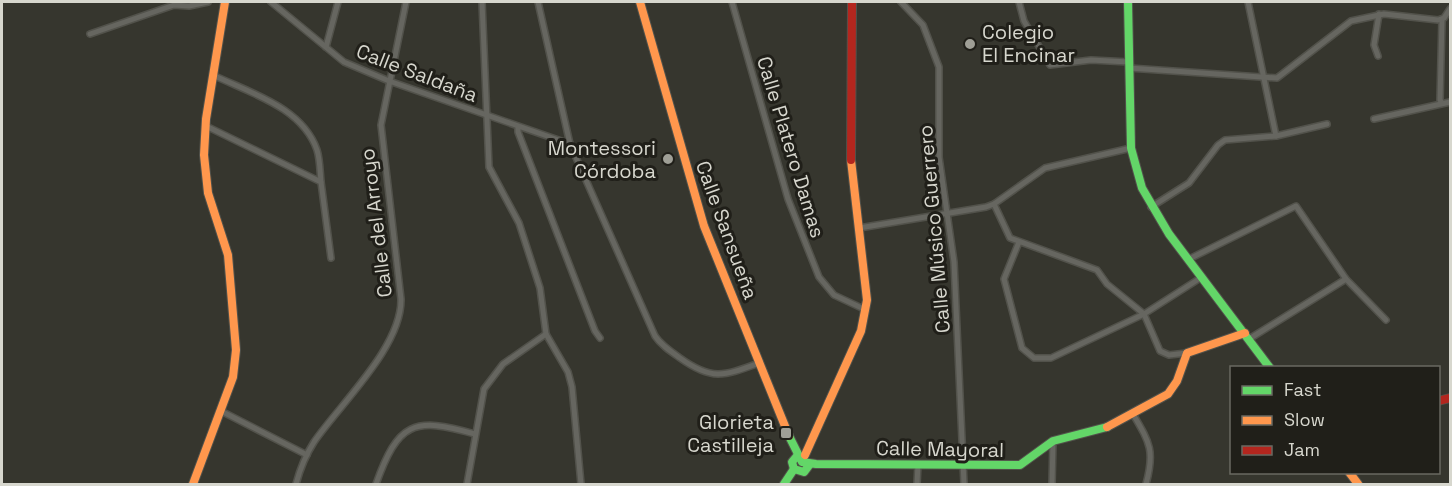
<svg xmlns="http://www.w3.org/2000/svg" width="1452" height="486" viewBox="0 0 1452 486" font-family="'Space Grotesk',sans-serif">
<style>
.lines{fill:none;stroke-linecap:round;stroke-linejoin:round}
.street-casing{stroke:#52524b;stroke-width:8}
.fast-casing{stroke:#52524b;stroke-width:10}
.slow-casing{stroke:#52524b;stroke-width:10}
.jam-casing{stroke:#52524b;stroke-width:10}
.street{stroke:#666660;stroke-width:5}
.fast{stroke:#63d668;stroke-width:8}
.slow{stroke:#ff974d;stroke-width:8}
.jam{stroke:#b3261e;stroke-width:8}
.poi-dot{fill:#9f9f96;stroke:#201f19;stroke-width:2}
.labels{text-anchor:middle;stroke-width:6;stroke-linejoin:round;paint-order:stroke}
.poi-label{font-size:20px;fill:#d7d7ce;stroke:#201f19;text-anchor:end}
.street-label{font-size:20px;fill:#d7d7ce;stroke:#201f19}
</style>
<rect width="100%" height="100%" fill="#36362e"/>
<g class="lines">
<g class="street-casing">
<g id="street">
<path d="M271,2l73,60 45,19 181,63"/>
<path d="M482,2l7,165 30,56 21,65 6,46 22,38 4,15 9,97"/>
<path d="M538,2l32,142 85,192c6,9 15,15 25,22 32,23 44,18 79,5"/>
<path d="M732,2l56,197 31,78 15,18 32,15"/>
<path d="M901,2l22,23 16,42v90l15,105 10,222"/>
<path d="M1019,2l5,19 26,44 41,-5 38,2"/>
<path d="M1248,2l28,134"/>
<path d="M1442,19l-2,81 2,3"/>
<path d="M90,34l84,-29 15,1 19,-4"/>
<path d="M326,47l12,-45"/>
<path d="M1378,56l-4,-11 5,-31"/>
<path d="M1129,68l148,10 74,-57 33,-7 54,6 6,-2 6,-9"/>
<path d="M213,75c37,18 89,32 104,75 3,9 3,22 4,32"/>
<path d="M1374,119l76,-17"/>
<path d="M206,126l115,56 10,76"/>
<path d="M518,127v5l77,199 5,7"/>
<path d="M994,204l16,34 87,32 10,14 37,30 16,37 9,4 18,-2"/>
<path d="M1151,207l38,-24 29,-38 7,-5 51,-4 51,-12"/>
<path d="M859,228l127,-21 8,-3 51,-36 86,-20"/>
<path d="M1019,242l-15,37 18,69 12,10h17l93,-44 58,-37"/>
<path d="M1189,259l107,-53 50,73 40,41"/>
<path d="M1249,339l97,-60"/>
<path d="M221,411l86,44"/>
<path d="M1133,414c17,29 22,37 13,70"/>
<path d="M296,484c4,-15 9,-28 18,-42 26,-38 88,-95 87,-143l-20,-174 25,-123"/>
<path d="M376,484c22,-61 37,-68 99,-50"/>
<path d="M467,484l17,-95 19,-25 43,-30"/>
<path d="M917,484l1,-20"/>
<path d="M1052,484l1,-43"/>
</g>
</g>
<g class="fast-casing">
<g id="fast">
<path d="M1128,2l3,146 11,40 27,46 101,134"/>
<path d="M789,436l13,26 14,2 204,1 33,-24 54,-14"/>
<path d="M797,456l-5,6 2,7 10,3 6,-8"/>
<path d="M784,484l10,-15"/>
</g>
</g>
<g class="slow-casing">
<g id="slow">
<path d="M640,2l64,224 85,210"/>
<path d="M1107,427l61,-33 9,-13 10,-28 58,-20"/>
<path d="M805,455l56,-124 6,-31 -16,-140"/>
<path d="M1349,472l9,12"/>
<path d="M193,484l40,-107 3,-27 -8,-95 -20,-62 -4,-38 2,-36 19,-117"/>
</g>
</g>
<g class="jam-casing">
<g id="jam">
<path d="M851,160l1,-158"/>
<path d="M1438,401l12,-3"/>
</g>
</g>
<use href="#street" class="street"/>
<use href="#fast" class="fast"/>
<use href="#slow" class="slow"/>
<use href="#jam" class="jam"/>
</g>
<g class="poi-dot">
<circle cx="970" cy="44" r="6"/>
<circle cx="668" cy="159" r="6"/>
<rect x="780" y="427" width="12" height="12" rx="3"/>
</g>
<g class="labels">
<g class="poi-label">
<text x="982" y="39" text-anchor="start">Colegio<tspan x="982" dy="23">El Encinar</tspan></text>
<text x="656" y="155">Montessori<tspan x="656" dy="23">Córdoba</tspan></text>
<text x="774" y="429">Glorieta<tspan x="774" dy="23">Castilleja</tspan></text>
</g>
<g class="street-label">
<text transform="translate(417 73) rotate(21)" y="7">Calle Saldaña</text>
<text transform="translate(791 147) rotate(73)" y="7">Calle Platero Damas</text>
<text transform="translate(376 223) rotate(-97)" y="7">Calle del Arroyo</text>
<text transform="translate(934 229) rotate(-95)" y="7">Calle Músico Guerrero</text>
<text transform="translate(727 230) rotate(70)" y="7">Calle Sansueña</text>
<text transform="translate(940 449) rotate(1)" y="7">Calle Mayoral</text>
</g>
</g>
<rect width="1452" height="486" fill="none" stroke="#d7d7ce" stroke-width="6"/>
<rect x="1230" y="366" width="210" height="108" fill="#201f19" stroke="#696961" stroke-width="1.5"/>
<rect x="1242" y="386" width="30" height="9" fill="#63d668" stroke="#696961" stroke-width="1.5"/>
<text x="1284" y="396" font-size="18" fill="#d7d7ce">Fast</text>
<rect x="1242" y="416" width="30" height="9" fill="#ff974d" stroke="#696961" stroke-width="1.5"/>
<text x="1284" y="426" font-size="18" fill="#d7d7ce">Slow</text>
<rect x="1242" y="446" width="30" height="9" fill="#b3261e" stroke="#696961" stroke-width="1.5"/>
<text x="1284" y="456" font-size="18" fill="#d7d7ce">Jam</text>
</svg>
